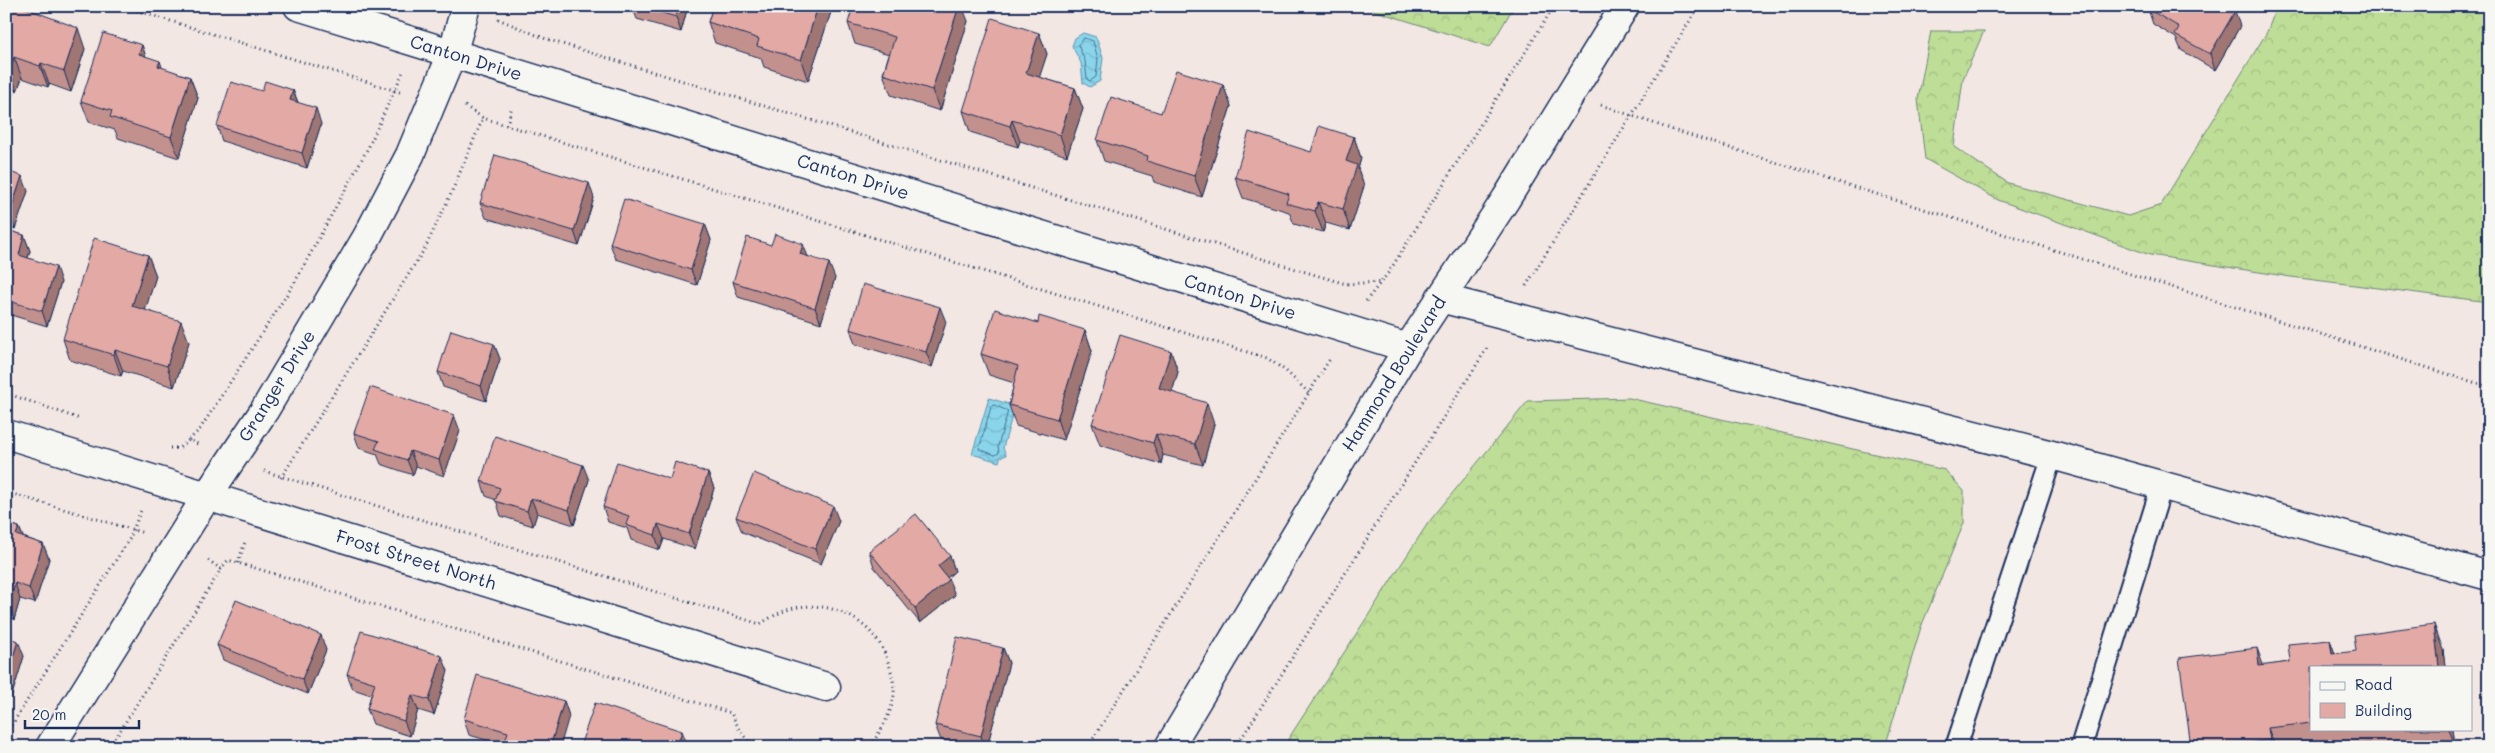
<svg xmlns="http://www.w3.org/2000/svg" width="2495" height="753" viewBox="0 0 2495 753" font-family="Mali,sans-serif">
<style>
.forest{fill:url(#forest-crowns);stroke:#6c867a}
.water{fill:url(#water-waves);stroke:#5e93b2}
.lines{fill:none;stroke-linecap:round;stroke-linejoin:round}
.shore{stroke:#477196;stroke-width:1}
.lane-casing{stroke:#1b2f5e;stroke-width:24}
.street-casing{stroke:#1b2f5e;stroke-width:31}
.secondary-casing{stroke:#1b2f5e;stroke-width:31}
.path{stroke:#1b2f5e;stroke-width:3;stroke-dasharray:1 4;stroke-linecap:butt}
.lane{stroke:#f6f6f2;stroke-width:20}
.street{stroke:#f6f6f2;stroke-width:28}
.secondary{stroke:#f6f6f2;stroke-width:28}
.wall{fill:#c3918d;stroke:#1b2f5e}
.shaded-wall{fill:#9f7673;stroke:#1b2f5e}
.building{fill:#e3a9a4;stroke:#1b2f5e}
.labels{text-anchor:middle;stroke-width:4;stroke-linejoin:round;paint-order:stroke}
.street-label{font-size:18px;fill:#1b2f5e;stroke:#f6f6f2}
</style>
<defs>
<pattern id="forest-crowns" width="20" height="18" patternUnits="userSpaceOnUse" patternTransform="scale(1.25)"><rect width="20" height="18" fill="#bedd96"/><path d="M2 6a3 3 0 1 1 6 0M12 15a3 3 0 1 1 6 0" fill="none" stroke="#a3be84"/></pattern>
<pattern id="water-waves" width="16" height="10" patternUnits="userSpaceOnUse" patternTransform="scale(1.25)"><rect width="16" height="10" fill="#8ad5ea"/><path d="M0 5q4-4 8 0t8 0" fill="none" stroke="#76b7cb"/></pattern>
</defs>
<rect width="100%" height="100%" fill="#f2e7e2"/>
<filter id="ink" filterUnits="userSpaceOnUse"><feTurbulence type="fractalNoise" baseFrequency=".02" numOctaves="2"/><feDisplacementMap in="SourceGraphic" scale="10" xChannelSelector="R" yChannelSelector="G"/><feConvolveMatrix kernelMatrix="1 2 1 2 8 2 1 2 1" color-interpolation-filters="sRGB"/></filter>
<g filter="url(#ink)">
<g class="forest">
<path d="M1360,6h154l-24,41z"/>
<path d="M2277,6h212v296l-198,-25 -141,-22 -152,-55 -73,-41 -7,-60 13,-68h53l-21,48 -9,68 54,36 120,33 33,-11 106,-173z"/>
<path d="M1629,398l316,72 19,21v32l-43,104 -36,120h-602l145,-224 100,-122z"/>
</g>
<g class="water">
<path d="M1083,33l13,4 7,21 -3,23 -10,6 -7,-4 -2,-20 -9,-17 3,-8z"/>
<path d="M989,398l26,8 -12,42 3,7 -6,3 -1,4 -27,-8z"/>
</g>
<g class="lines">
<g class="shore">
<path d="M1084,38l9,3 5,18 -2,18 -6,4 -3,-2 -2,-18 -7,-16z"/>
<path d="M994,405l14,6 -10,35 1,7 -4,2 -16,-6 12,-42z"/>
</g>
<g class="lane-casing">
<g id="lane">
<path d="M1956,747l96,-292"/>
<path d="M2081,747l81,-262"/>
</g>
</g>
<g class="street-casing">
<g id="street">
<path d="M298,6l1110,342"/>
<path d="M1440,298l612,157 437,121"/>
<path d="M6,434l820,253"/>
<path d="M50,747l157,-251 57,-85 103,-174 43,-82 42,-101 14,-48"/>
</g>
</g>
<g class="secondary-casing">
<path id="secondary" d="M1169,747l239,-399 98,-149 119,-193"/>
</g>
<g class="path">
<path d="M122,6l278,86"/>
<path d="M498,19l48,20 763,234 37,11 36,-2"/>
<path d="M1601,105l72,25 816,257"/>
<path d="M465,106l18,12 784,240 19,13 23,22"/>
<path d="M507,125l5,-19"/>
<path d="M1526,286l173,-280"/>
<path d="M1366,301l23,-29 165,-266"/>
<path d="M6,393l74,26"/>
<path d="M189,440l11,-11 95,-147 74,-136 34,-74"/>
<path d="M170,448h9l10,-8 11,5"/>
<path d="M264,471l496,153c8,-5 18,-11 27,-14 38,-13 83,8 98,44 5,12 10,28 9,41 -3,20 -13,35 -24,52"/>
<path d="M281,478l144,-230 25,-52 33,-78"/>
<path d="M6,492l138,41"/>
<path d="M208,560l13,9 7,-9 27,8 476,145 9,18 13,16"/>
<path d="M238,563l7,-21"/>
<path d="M6,734l124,-196 11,-28"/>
<path d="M110,747l111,-178"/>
<path d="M1088,747l242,-388"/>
<path d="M1236,747l253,-402"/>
</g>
<use href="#lane" class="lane"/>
<use href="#street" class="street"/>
<use href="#secondary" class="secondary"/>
</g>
<g class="wall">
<path d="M6,6l79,43 -14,43 -22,-8 -1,3 -26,-9 -5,13 -2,-1 -9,25z"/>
<path d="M632,6h56l-7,26 -44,-13z"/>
<path d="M713,6h120l-25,75 -44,-14 -3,-9 -46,-15 -7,-21z"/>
<path d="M2148,9l92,17 -25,44 -34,-20 -5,-12 -23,-14z"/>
<path d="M968,21l-28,90 -49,-16 -8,-21 6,-20 -34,-10 -7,-21z"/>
<path d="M1039,33l8,21 -8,23 36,11 8,21 -16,47 -47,-15 -2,6 -48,-15 -7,-21z"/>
<path d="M142,45l4,12 16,11 28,9 8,21 -19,60 -61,-20 -3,-8 -26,-8 -8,-21z"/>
<path d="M1223,85l8,21 -29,91 -48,-15 -2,-6 -48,-15 -7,-21 64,-27z"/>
<path d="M293,90l5,12 23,22 -14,44 -85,-27 -5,-15 45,-35z"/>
<path d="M1354,137l7,21 -3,11 6,17 -14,44 -24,-7 -3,9 -29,-8 -5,-12 -46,-14 -8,-21 76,-25z"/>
<path d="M6,171l22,20 -13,38 -9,-3z"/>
<path d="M594,198l-15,48 -93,-28 -6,-15z"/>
<path d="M705,224l6,16 -14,45 -81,-26 -6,-15z"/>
<path d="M6,230l18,5 6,16 -2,7 33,24 -14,44 -36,-11 -4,12h-1z"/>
<path d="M148,255l8,21 -11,34 44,32 -15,45 -51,-16 -2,5 -51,-16 -7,-21z"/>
<path d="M808,256l27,22 -14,45 -83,-26 -5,-15z"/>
<path d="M946,322l-14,45 -77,-23 -5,-15z"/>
<path d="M1038,323l47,7 7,21 -28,89 -48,-14 -7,-21 5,-22 -25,-8 -8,-21z"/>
<path d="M494,344l6,15 -14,42 -43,-14 -5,-15z"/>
<path d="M1171,351l7,21 -6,20 42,32 -11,41 -40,-10 -2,9 -61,-19 -8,-21z"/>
<path d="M460,431l-16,45 -28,-10 -3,9 -32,-11 -4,-10 -18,-6 -5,-15z"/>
<path d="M708,473l6,15 -19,61 -31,-10 -4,11 -29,-10 -4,-12 -19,-6 -5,-15 67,-28z"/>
<path d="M589,480l-15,45 -37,-12 -4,13 -32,-10 -5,-16 -10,-4 -5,-15z"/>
<path d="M736,517l103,4 -18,43 -79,-32z"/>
<path d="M6,523l13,4 4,10 20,7 6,15 -14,44 -15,-4 -6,21 -8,-3z"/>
<path d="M869,551l81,5 5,15 -8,7 8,17 -35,28 -46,-56z"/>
<path d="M6,637l18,19 -13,42 -5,-2z"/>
<path d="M2330,640l5,14 108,-4 2,17h-134v62h142l2,17 -9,1h-76l-1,-4 -35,4h-143l72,-81 27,-4z"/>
<path d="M217,645l109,5 -18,44 -85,-34z"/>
<path d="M1003,648l6,15 -22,84h-19l-27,-7 -6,-15z"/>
<path d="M448,671l-14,44 -16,-5 -8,26 -37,-12 -6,-15 4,-14 -18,-6 -6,-15z"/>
<path d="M564,701l5,15 -65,29 -35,-10 -5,-16z"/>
</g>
<g class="shaded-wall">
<path d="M678,6h10l-7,26 -5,-15z"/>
<path d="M818,6h15l-25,75 -7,-21z"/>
<path d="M959,6h3l6,15 -28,90 -8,-21z"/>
<path d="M2235,11l5,15 -25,44 -5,-16z"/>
<path d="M78,28l7,21 -14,43 -7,-21z"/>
<path d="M1039,33l8,21 -13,40 -8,-21z"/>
<path d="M142,45l7,21 -10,-12z"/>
<path d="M14,57l8,21 -5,13 -7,-21z"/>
<path d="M160,61l7,21 -9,-16z"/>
<path d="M41,63l8,21 -1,3 -8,-21z"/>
<path d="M7,69l8,21 -9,25v-44z"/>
<path d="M190,77l8,21 -19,60 -8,-21z"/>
<path d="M1223,85l8,21 -29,91 -8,-21z"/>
<path d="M1075,88l8,21 -16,47 -7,-21z"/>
<path d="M293,90l6,16 -9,-6z"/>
<path d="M316,108l5,16 -14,44 -5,-15z"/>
<path d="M1012,120l8,21 -2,6 -8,-21z"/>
<path d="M1354,137l7,21 -3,11 6,17 -14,44 -7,-21 3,-48z"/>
<path d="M22,176l6,15 -13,38 -5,-16z"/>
<path d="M589,183l5,15 -15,48 -5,-15z"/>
<path d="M1318,202l8,21 -3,9 -8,-21z"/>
<path d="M705,224l6,16 -14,45 -6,-15z"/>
<path d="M24,235l6,16 -6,19 -5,-15z"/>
<path d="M803,244l6,15 -9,-5z"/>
<path d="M148,255l8,21 -16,51 -8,-21z"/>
<path d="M829,263l6,15 -14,45 -6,-15z"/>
<path d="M56,267l5,15 -14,44 -5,-15z"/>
<path d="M6,301l5,14 -4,12 -1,-3z"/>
<path d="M940,307l6,15 -14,45 -6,-15z"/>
<path d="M181,321l8,21 -15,45 -7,-21z"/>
<path d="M1085,330l7,21 -28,89 -7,-21z"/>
<path d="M494,344l6,15 -14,42 -5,-15z"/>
<path d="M115,350l8,21 -2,5 -7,-21z"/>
<path d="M1171,351l7,21 -11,37 -8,-21z"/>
<path d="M1207,403l7,21 -11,41 -8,-21z"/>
<path d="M454,415l6,16 -16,45 -5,-16z"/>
<path d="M1156,434l7,21 -2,9 -8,-21z"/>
<path d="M410,451l6,15 -3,9 -6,-15z"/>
<path d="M583,465l6,15 -15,45 -5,-15z"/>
<path d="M708,473l6,15 -19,61 -6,-15z"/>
<path d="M531,498l6,15 -4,13 -6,-15z"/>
<path d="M833,506l6,15 -18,43 -6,-15z"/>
<path d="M658,524l6,15 -4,11 -5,-15z"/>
<path d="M19,527l6,15 -9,-7z"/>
<path d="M43,544l6,15 -14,44 -6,-15z"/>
<path d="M950,556l5,15 -12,10 -5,-15z"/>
<path d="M949,580l6,15 -35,28 -5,-15z"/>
<path d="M15,583l5,16 -6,21 -5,-15z"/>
<path d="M2434,624l9,26 2,17h-6z"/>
<path d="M321,635l5,15 -18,44 -6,-15z"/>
<path d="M2330,640l9,25 -7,-11z"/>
<path d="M18,641l6,15 -13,42 -5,-12v-7z"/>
<path d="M1003,648l6,15 -22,84h-2l-4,-11z"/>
<path d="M2257,648l9,25 -7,-7z"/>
<path d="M442,656l6,15 -14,44 -5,-15z"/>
<path d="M412,695l6,15 -8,26 -6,-15z"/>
<path d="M564,701l5,15 -9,31h-10z"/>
<path d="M2268,728l7,19h-3l-2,-7z"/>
<path d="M2449,729h4l2,17z"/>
<path d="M682,731l6,15v1h-11z"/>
</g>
<g class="building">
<path d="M6,6h14l58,22 -14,43 -23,-8 -1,3 -26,-9 -4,13 -3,-1 -1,2z"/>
<path d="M639,6h39l-2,11z"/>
<path d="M713,6h105l-17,54 -44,-14 2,-7 -51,-17z"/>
<path d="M853,6h106l-27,84 -49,-16 12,-37 -47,-14z"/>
<path d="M2149,6h78l8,5 -25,43 -35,-19 4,-8 -31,-18z"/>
<path d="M992,18l47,15 -13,40 49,15 -15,47 -48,-15 -2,6 -47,-15z"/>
<path d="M103,33l39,12 -3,9 21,7 -2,5 32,11 -19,60 -61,-20 2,-6 -31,-10z"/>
<path d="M1176,70l47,15 -29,91 -47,-15 1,-5 -51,-16 14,-43 50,16z"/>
<path d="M265,81l28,9 -3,10 26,8 -14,45 -85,-27 14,-44 31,9z"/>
<path d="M1319,126l35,11 -8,24 11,4 -14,44 -25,-7 -3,9 -29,-8 3,-9 -54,-17 14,-45 62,20z"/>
<path d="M495,155l94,28 -15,48 -94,-28z"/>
<path d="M6,171l16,5 -12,37 -4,-1z"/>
<path d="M624,199l81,25 -14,46 -81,-26z"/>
<path d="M6,230l18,5 -5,20 37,12 -14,44 -36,-11z"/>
<path d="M775,234l28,10 -3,10 29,9 -14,45 -82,-26 14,-45 24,8z"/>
<path d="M94,238l54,17 -16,51 49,15 -14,45 -52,-16 -1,5 -51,-16z"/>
<path d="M863,284l77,23 -14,45 -76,-23z"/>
<path d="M995,309l43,14 1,-7 46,14 -28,89 -48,-14 9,-39 -37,-12z"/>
<path d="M451,330l43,14 -13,42 -43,-14z"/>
<path d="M1120,335l51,16 -12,37 48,15 -12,41 -39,-10 -3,9 -61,-19z"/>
<path d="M370,387l84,28 -15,45 -29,-9 -3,9 -32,-11 4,-8 -25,-8z"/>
<path d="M495,436l88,29 -14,45 -38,-12 -4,13 -32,-10 5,-13 -19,-7z"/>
<path d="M617,462l53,17 5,-17 33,11 -19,61 -31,-10 -3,11 -29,-10 3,-9 -26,-9z"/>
<path d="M754,473l79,33 -18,43 -79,-32z"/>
<path d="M916,514l34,42 -12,10 11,14 -34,28 -46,-57z"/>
<path d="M6,523l13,4 -3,8 27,9 -14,44 -14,-5 -6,22 -3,-1z"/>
<path d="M236,600l85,35 -19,44 -85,-34z"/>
<path d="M2434,624l5,43h-128v56l-43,5 2,12 -51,7h-28l-12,-89 78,-10 2,18 31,-4 -2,-18 42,-4 2,14 24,-3 -2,-16z"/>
<path d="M361,631l81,25 -13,44 -17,-5 -8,26 -37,-12 8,-26 -28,-9z"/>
<path d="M6,637l12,4 -12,38z"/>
<path d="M957,637l46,11 -22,88 -46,-11z"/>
<path d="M477,675l87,26 -14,46h-47l5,-15 -44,-13z"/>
<path d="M595,703l87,28 -5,16h-94l-3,-1z"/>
</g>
</g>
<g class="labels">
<g class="street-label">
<text transform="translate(466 58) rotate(17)" y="6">Canton Drive</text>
<text transform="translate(853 177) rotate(17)" y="6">Canton Drive</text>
<text transform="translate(1240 297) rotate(17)" y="6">Canton Drive</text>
<text transform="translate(1394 374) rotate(-58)" y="6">Hammond Boulevard</text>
<text transform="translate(277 386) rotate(-58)" y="6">Granger Drive</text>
<text transform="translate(416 560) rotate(17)" y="6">Frost Street North</text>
</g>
</g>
<rect width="2495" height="753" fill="none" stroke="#f6f6f2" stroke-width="25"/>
<rect x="12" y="12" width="2470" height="728" fill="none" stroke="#1b2f5e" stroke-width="2" filter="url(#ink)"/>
<rect x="2310" y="666" width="162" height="65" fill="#f6f6f2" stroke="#9ea6b7"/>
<rect x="2320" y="682" width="25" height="8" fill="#f6f6f2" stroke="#9ea6b7"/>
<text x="2355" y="690" font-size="15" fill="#1b2f5e">Road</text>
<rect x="2320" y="703" width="25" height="15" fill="#e3a9a4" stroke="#9ea6b7"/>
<text x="2355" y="716" font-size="15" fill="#1b2f5e">Building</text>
<path d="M25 720v8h114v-8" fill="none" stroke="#1b2f5e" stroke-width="2.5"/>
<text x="32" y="720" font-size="15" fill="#1b2f5e" stroke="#f6f6f2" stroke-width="4" paint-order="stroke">20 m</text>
</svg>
